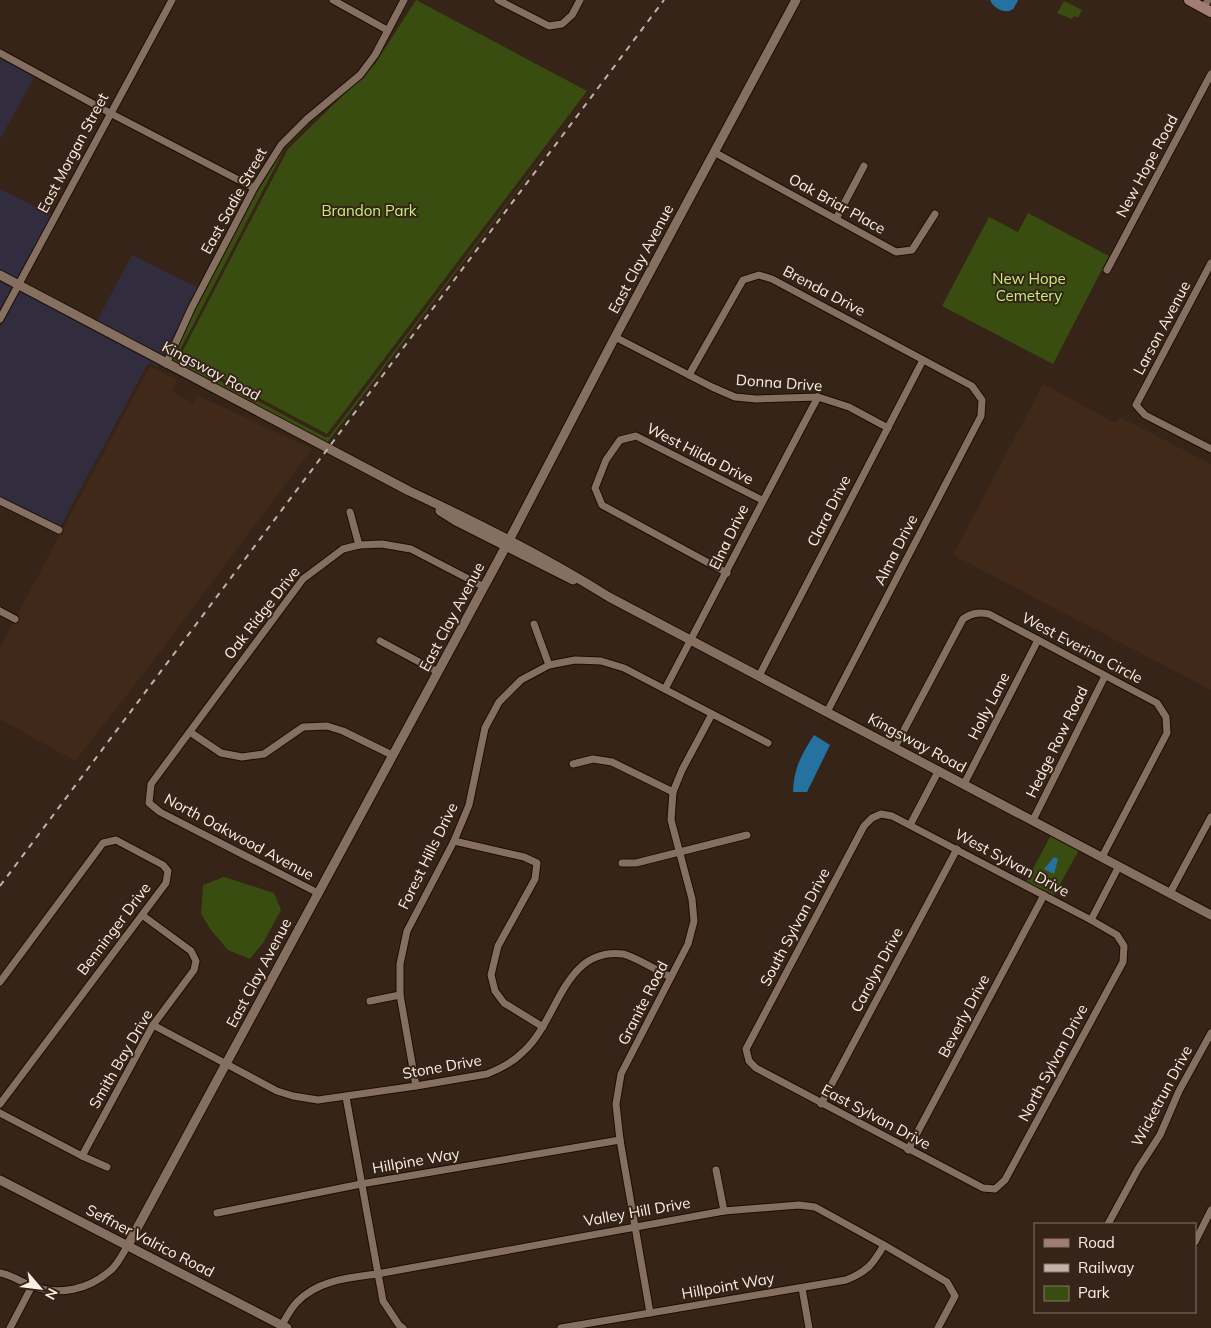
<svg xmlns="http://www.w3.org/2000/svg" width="1211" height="1328" viewBox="0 0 1211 1328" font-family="Mulish,sans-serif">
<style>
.commercial{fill:#322d3e}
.built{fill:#412919}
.green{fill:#394d10}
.water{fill:#2572a0}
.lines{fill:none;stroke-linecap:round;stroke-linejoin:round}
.minor-casing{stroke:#1d0d03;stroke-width:9}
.tertiary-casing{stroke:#1d0d03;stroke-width:11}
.secondary-casing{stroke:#1d0d03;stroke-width:12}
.minor{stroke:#856f61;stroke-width:7}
.tertiary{stroke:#856f61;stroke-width:9}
.secondary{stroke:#a37d75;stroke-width:10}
.rail{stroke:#c1b3a9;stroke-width:2;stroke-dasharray:6 6;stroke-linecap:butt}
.labels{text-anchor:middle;stroke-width:4;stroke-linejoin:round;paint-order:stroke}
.street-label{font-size:15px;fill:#fcefe7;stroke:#362418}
.park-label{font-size:15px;fill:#c3f176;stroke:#362418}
</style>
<rect width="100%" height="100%" fill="#362418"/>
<g class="commercial">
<path d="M0,57l35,19 -35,63z"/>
<path d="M0,189l52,26 -35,66 -17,-9z"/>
<path d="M132,255l66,33 -36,70 -67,-37 3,-2z"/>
<path d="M0,279l13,8 -13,24z"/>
<path d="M20,290l139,74 -2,3 -7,-4 -3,2 -87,162 -60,-30v-169z"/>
</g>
<g class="built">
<path d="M150,366l27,14 -5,11 21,12 4,-8 115,54 -161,215 -76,97 -75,-42v-72z"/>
<path d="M1043,384l73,39 4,-6 91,47v226l-258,-135z"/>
</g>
<g class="green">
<path d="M416,0l171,91 -260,343 -147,-78 108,-207 87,-85z"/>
<path d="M1064,1l18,9 -4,8 -4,-2 -2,3 -15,-6z"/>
<path d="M589,95l-262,348 -156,-81 24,-52 62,-120 27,-43 36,-34 -35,35 -108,208 2,3 146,78h4z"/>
<path d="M1028,213l81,43 -56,108 -111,-58 47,-89 29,15z"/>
<path d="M1051,835l28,15 -25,45 -28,-13z"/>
<path d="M224,877l50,16 7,17 -18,33 -13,16 -22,-9 -17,-20 -10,-16 2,-29z"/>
</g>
<g class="water">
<path d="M990,0h28c0,1 -4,7 -4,8 -7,8 -21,0 -24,-8z"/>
<path d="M814,735l16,10 -23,47h-14c1,-24 8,-37 21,-57z"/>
<path d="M1054,857l4,2 -4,15 -10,-5z"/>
</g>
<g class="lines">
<g class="minor-casing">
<g id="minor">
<path d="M333,0l54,30"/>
<path d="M498,0l51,26 13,-2 10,-9 8,-15"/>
<path d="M1204,8l4,-8"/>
<path d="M0,53l110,60 144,75"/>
<path d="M714,152l182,100 16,-2 23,-36"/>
<path d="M836,219l28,-53"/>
<path d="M1211,263l-75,142 9,10 66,34"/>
<path d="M1107,270l104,-196"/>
<path d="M0,319l172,-319"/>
<path d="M615,337l97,50 23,10 21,2 62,-2 31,10 39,21"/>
<path d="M166,364l25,-55 63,-121 27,-43 26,-26 53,-44 15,-20 29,-55"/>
<path d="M689,375l54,-95 16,-5 13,4 200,107 10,14 -1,16 -154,296"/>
<path d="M0,501l59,29"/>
<path d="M350,512l9,33"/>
<path d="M727,573l-125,-68 -7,-17 11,-28 14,-20 16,-4 126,64"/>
<path d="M0,611l15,8"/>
<path d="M534,624l15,41"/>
<path d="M380,641l58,31"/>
<path d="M759,676l164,-316"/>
<path d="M665,689c51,-97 101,-195 153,-292"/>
<path d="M190,732l31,21 21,4 22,-3 39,-27 24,-1 16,5 49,24"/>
<path d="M895,747l68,-128c9,-6 15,-7 26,-5l168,89 9,14 1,16 -65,124"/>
<path d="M573,764l20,-5 19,3 61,30"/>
<path d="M964,784l74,-144"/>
<path d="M881,814l11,2 199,104 26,15 7,11 -1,16 -118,218 -10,9 -12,-1 -227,-120 -7,-7 -3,-12 118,-223 8,-8z"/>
<path d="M1033,820l72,-144"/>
<path d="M910,825l29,-55"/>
<path d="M454,841l70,16 13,6 -2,16 -37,67 -7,29 4,16 9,12 39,24"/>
<path d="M622,863h14l111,-28"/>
<path d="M318,893l-158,-81 -11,-9 2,-19 152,-205 40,-30 16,-4 23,-1 29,5 73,38"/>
<path d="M1170,893l41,-76"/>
<path d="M1091,920l28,-54"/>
<path d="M0,982l103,-139 13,-3 47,25 5,6 -2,12 -166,221"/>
<path d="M370,1001l30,-6"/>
<path d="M153,1025l124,66 16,5 25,4 98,-14 71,-12c13,-5 27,-13 36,-22 36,-32 40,-105 100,-98 11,2 36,18 48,23"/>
<path d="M416,1086l-16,-91v-31l7,-33 47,-90 15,-36 16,-77 14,-26 22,-22 28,-15 26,-5 26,1 23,7 144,75"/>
<path d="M346,1097l37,204 16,24 4,3"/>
<path d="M821,1104l136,-255"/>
<path d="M0,1113l82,43 25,11"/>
<path d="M908,1150l136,-255"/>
<path d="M82,1156l71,-131 41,-55 2,-9 -5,-10 -49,-36"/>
<path d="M716,1170l8,41"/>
<path d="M217,1213l144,-29 259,-44"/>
<path d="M1108,1224l30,-55 22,-34 19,-44 32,-58"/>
<path d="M1195,1242l16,-32"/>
<path d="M0,1273c12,2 21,9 32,13 28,10 56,4 79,-16 7,-6 12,-17 17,-25"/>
<path d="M802,1288l7,40"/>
<path d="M650,1313l-30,-173 -4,-36 5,-30 67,-130 6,-23 -2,-22 -21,-79 2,-28 9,-22 30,-56"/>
<path d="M282,1325c4,-7 9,-17 15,-23 21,-22 51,-24 80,-28l347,-63 75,-6 16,2 69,38 63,37 8,14 -17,32"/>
<path d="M10,1328l22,-42"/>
<path d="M561,1328l285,-48c21,-8 27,-16 38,-35"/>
</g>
</g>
<g class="tertiary-casing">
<g id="tertiary">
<path d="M0,275l409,216c69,32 136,66 200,106l602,318"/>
<path d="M440,511l16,10 117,59"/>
<path d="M0,1180l287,148"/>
<path d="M128,1245l378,-699 109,-209 181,-337"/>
</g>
</g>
<g class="secondary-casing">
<path id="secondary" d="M1189,0l22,12"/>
</g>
<use href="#minor" class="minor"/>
<use href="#tertiary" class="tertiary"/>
<use href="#secondary" class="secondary"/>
<path class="rail" d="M0,886l664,-886"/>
</g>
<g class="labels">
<g class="street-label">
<text transform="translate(73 153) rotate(-62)" y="5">East Morgan Street</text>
<text transform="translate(1147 166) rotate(-62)" y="5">New Hope Road</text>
<text transform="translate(234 201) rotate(-61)" y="5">East Sadie Street</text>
<text transform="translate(837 204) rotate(29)" y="5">Oak Briar Place</text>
<text transform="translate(641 259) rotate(-62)" y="5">East Clay Avenue</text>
<text transform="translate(824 291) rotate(28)" y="5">Brenda Drive</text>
<text transform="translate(1162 328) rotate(-62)" y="5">Larson Avenue</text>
<text transform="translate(211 371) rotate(28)" y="5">Kingsway Road</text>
<text transform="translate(779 383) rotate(4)" y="5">Donna Drive</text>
<text transform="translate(700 454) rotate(27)" y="5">West Hilda Drive</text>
<text transform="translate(829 511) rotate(-63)" y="5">Clara Drive</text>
<text transform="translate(729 537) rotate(-64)" y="5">Elna Drive</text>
<text transform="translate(896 550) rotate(-63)" y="5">Alma Drive</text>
<text transform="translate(262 613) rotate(-52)" y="5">Oak Ridge Drive</text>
<text transform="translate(452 617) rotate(-62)" y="5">East Clay Avenue</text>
<text transform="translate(1082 648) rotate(28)" y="5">West Everina Circle</text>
<text transform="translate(989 706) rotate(-63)" y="5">Holly Lane</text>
<text transform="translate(1057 742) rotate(-64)" y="5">Hedge Row Road</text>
<text transform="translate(917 743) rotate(28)" y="5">Kingsway Road</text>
<text transform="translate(239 837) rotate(28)" y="5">North Oakwood Avenue</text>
<text transform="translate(428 856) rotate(-64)" y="5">Forest Hills Drive</text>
<text transform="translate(1012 863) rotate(28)" y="5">West Sylvan Drive</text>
<text transform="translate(795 927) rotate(-62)" y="5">South Sylvan Drive</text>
<text transform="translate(114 929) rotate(-53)" y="5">Benninger Drive</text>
<text transform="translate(877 970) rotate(-62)" y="5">Carolyn Drive</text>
<text transform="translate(259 973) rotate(-62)" y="5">East Clay Avenue</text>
<text transform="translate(643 1003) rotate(-63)" y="5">Granite Road</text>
<text transform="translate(964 1016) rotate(-62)" y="5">Beverly Drive</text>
<text transform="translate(121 1059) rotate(-60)" y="5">Smith Bay Drive</text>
<text transform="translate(1053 1063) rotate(-62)" y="5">North Sylvan Drive</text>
<text transform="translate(442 1067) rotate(-10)" y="5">Stone Drive</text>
<text transform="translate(1162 1096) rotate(-62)" y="5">Wicketrun Drive</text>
<text transform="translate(876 1117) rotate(28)" y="5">East Sylvan Drive</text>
<text transform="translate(416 1161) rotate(-10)" y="5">Hillpine Way</text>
<text transform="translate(637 1212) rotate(-10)" y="5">Valley Hill Drive</text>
<text transform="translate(150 1241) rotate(27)" y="5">Seffner Valrico Road</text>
<text transform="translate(728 1286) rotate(-10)" y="5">Hillpoint Way</text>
</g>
<g class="park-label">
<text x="369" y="216">Brandon Park</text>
<text x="1029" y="284">New Hope<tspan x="1029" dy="17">Cemetery</tspan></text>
</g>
</g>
<rect x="1034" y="1223" width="162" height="90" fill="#362418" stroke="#85756b"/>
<rect x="1044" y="1239" width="25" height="8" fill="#a37d75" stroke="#85756b"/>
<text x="1078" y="1248" font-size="15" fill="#fcefe7">Road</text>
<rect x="1044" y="1264" width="25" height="8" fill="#c1b3a9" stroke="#85756b"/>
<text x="1078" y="1273" font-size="15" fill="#fcefe7">Railway</text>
<rect x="1044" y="1286" width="25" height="15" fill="#394d10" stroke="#85756b"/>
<text x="1078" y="1298" font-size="15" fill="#fcefe7">Park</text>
<g transform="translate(40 1288) rotate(118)" stroke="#362418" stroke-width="4" paint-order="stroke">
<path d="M0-4L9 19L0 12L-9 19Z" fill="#fcefe7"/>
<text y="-8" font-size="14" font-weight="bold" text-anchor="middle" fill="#fcefe7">N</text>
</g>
</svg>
